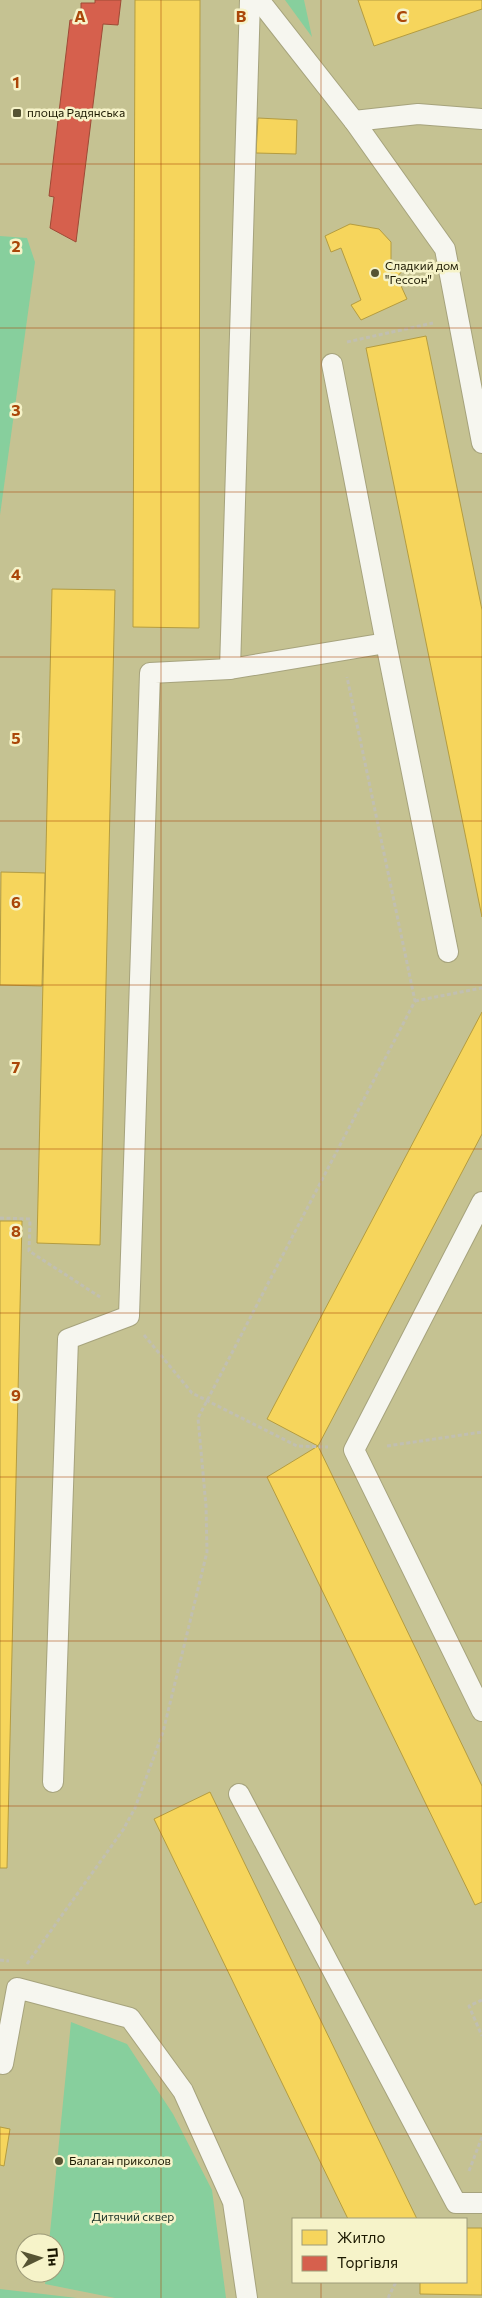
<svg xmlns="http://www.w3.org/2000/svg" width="482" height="2298" viewBox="0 0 482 2298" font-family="Commissioner,sans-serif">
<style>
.green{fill:#87cf9d}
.homes{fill:#f6d55c;stroke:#b49c40}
.shops{fill:#d6604d;stroke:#9e4a36}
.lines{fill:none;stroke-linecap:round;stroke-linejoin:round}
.service-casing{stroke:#a6a37d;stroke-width:22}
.path{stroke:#c1bfb1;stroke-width:3;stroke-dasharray:4 2.5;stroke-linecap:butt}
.service{stroke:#f6f6ef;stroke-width:20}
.grid{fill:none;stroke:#aa4608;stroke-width:1;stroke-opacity:0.55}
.poi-dot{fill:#565433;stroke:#f6f3c9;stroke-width:2}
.labels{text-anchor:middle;stroke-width:5;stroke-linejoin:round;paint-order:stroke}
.poi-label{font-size:12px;fill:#1b1800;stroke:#f6f3c9;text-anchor:start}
.park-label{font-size:12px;fill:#1b3429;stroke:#f6f3c9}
.grid-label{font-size:16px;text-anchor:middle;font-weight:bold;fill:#aa4608;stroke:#f6f3c9;stroke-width:5;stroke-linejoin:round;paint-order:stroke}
</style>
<rect width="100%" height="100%" fill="#c5c292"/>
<g class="green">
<path d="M285,0h19l8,37z"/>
<path d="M0,236l27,2 8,24 -35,253z"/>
<path d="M71,2022l56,22 46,70 39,76 14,108h-111l-70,-14 2,-11h8v-30h-6z"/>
<path d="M0,2289l77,9h-77z"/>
</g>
<g class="homes">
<path d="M135,0h65l-1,628 -66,-1z"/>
<path d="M358,0h124v9l-108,37z"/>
<path d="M258,118l39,2 -1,34 -40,-1z"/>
<path d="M350,224l29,5 12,13v19l12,9 -6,7 10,22 -46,21 -10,-15 10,-5 -20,-52 -10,4 -6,-16z"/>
<path d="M426,336l56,274v307l-116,-569z"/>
<path d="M52,589l63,1 -15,655 -63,-2z"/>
<path d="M1,872l44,1 -3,113 -42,-1z"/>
<path d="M482,1012v122l-164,312 -51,-27z"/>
<path d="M0,1221h22l-15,647h-7z"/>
<path d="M318,1446l164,340v116l-7,3 -208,-428z"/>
<path d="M210,1792l207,427h-69l-194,-400z"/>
<path d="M0,2127l10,2 -6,37 -4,-1z"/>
<path d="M466,2228h16v67l-62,-1v-12h46z"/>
</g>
<path class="shops" d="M95,0h26l-3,25 -15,-1 -27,218 -26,-14 4,-31 -5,-1 21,-176h11v-17h14z"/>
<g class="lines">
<g class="service-casing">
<g id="service">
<path d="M259,0l95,121 91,128 37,194"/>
<path d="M354,121l64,-7 64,5"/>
<path d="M386,643l62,309"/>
<path d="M230,669l156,-26 -54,-279"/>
<path d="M482,1202l-128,248 128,261"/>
<path d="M53,1782l15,-443 61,-23 21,-643 80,-4 20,-669"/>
<path d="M239,1794l217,409h26"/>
<path d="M3,2064l14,-76 113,30 53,73 50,111 14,96"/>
</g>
</g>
<g class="path">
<path d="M347,342l86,-19"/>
<path d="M415,1001l67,-13"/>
<path d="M0,1218l30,1 -1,32 71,46"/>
<path d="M144,1335l48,58 105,53 31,1"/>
<path d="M387,1446l95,-14"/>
<path d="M0,1960l9,1"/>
<path d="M27,1964l96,-134 12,-22 28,-76 44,-180 -1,-46 -8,-88 217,-417 -68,-324"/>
<path d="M482,2000l-13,6 13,30"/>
<path d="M469,2171l13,-34"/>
<path d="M388,2298l8,-16"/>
</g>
<use href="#service" class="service"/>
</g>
<path class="grid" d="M161,0v2298M321,0v2219M0,164h482M0,328h482M0,492h482M0,657h482M0,821h482M0,985h482M0,1149h482M0,1313h482M0,1477h482M0,1641h482M0,1806h482M0,1970h482M0,2134h482M321,2282v16"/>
<g class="poi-dot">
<rect x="12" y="108" width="10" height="10" rx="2.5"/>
<circle cx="375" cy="273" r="5"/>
<circle cx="59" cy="2161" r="5"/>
</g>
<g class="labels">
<g class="poi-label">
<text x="27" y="117">площа Радянська</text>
<text x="385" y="270">Сладкий дом<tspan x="385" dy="14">"Гессон"</tspan></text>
<text x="69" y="2165">Балаган приколов</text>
</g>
<g class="park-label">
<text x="133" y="2221">Дитячий сквер</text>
</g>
</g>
<g class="grid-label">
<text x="80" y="22">A</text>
<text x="241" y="22">B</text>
<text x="402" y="22">C</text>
<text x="16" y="88">1</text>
<text x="16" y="252">2</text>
<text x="16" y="416">3</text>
<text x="16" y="580">4</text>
<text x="16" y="744">5</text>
<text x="16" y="908">6</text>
<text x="16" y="1073">7</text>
<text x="16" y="1237">8</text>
<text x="16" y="1401">9</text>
</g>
<rect x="292" y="2218" width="175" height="65" fill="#f6f3c9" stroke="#9e9b79"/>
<rect x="302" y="2230" width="25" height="15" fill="#f6d55c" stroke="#9e9b79"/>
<text x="337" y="2243" font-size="15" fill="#1b1800">Житло</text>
<rect x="302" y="2256" width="25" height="15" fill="#d6604d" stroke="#9e9b79"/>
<text x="337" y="2268" font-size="15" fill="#1b1800">Торгівля</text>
<g transform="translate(40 2258) rotate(85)"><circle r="24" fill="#f6f3c9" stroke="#9e9b79"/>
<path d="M0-4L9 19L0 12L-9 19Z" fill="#565433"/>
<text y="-8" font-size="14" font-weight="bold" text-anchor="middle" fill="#1b1800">Пн</text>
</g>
</svg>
